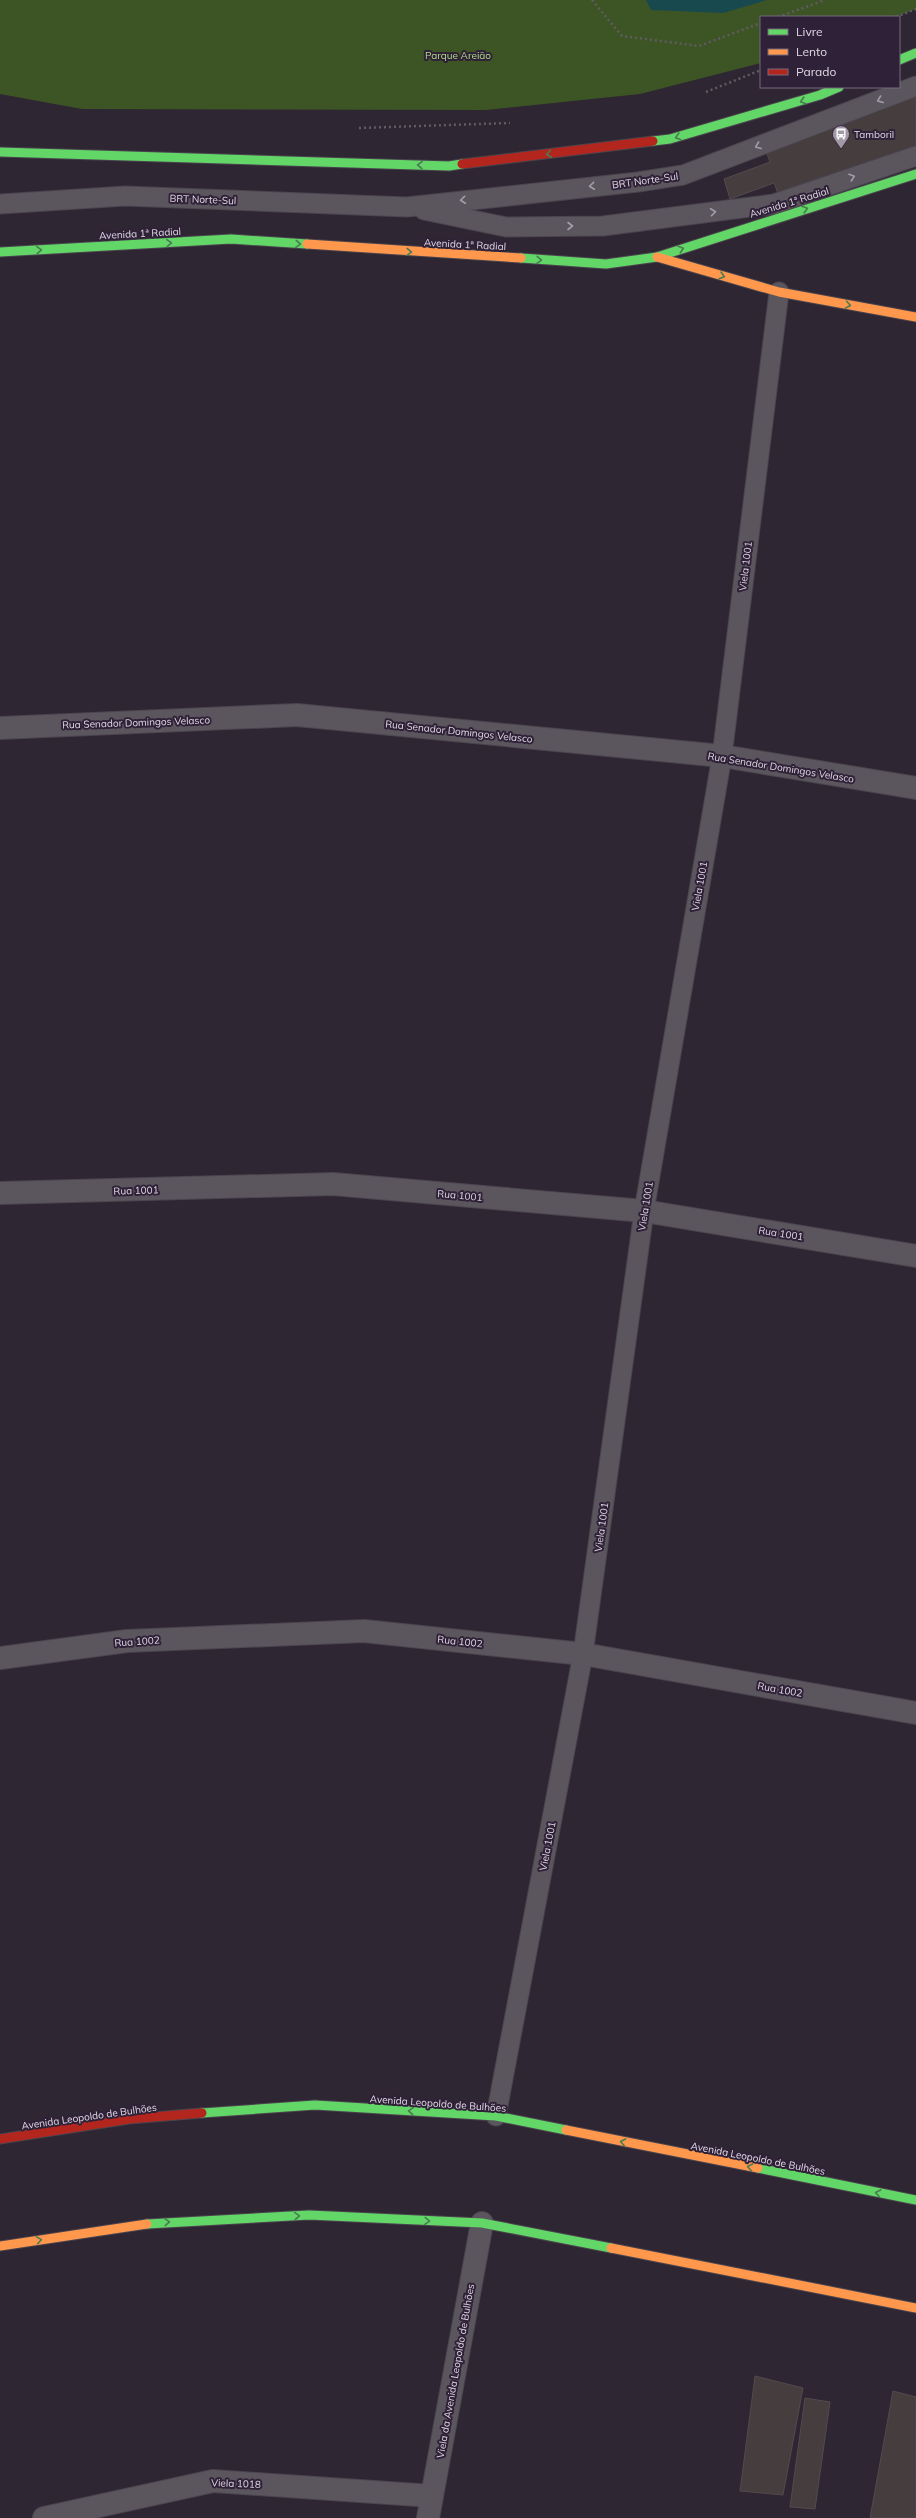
<svg xmlns="http://www.w3.org/2000/svg" width="916" height="2518" viewBox="0 0 916 2518" font-family="Mulish,sans-serif">
<style>
.green{fill:#3d5425}
.water{fill:#18494f}
.building{fill:#453d3e;stroke:#524b4d}
.lines{fill:none;stroke-linecap:round;stroke-linejoin:round}
.lane-casing{stroke:#4a444e;stroke-width:21}
.street-casing{stroke:#4a444e;stroke-width:24}
.fast-casing{stroke:#4a444e;stroke-width:11}
.slow-casing{stroke:#4a444e;stroke-width:11}
.jam-casing{stroke:#4a444e;stroke-width:11}
.path{stroke:#615c64;stroke-width:2.5;stroke-dasharray:2 3;stroke-linecap:butt}
.lane{stroke:#5b565e;stroke-width:19}
.street{stroke:#5b565e;stroke-width:22}
.fast{stroke:#63d668;stroke-width:9}
.slow{stroke:#ff974d;stroke-width:9}
.jam{stroke:#b3261e;stroke-width:9}
.oneway{stroke:#a49da8}
.oneway2{stroke:#497c50}
.labels{text-anchor:middle;stroke-width:4;stroke-linejoin:round;paint-order:stroke}
.park-label{font-size:10px;fill:#b1df88;stroke:#2f2137}
.poi-label{font-size:10px;fill:#e0d7e5;stroke:#2f2137;text-anchor:start}
.street-label{font-size:10px;fill:#e0d7e5;stroke:#2f2137}
</style>
<rect width="100%" height="100%" fill="#2e2632"/>
<path class="green" d="M0,0h916v9l-21,8h-134v46l-121,31 -154,16 -404,-1 -82,-15z"/>
<path class="water" d="M646,0h121l-44,13 -72,-3z"/>
<g class="building">
<path d="M916,97v50l-137,49 -5,-13 -44,16 -6,-20 46,-17 -4,-11z"/>
<path d="M755,2376l48,12 -20,107 -43,-4z"/>
<path d="M893,2391l23,6v121h-46z"/>
<path d="M805,2398l25,4 -15,107 -25,-2z"/>
</g>
<g class="lines">
<g class="lane-casing">
<g id="lane">
<path d="M0,204l125,-8 282,11 231,-25 45,-7 233,-89"/>
<path d="M424,210l82,17 97,-1 171,-22 142,-48"/>
<path d="M496,2116l87,-462 61,-443 78,-455 57,-464"/>
</g>
</g>
<g class="street-casing">
<g id="street">
<path d="M0,728l297,-13 425,41 194,32"/>
<path d="M0,1193l333,-9 311,27 272,45"/>
<path d="M0,1658l127,-17 237,-10 219,23 333,59"/>
<path d="M44,2518l169,-37 219,15"/>
<path d="M428,2518l54,-295"/>
</g>
</g>
<g class="fast-casing">
<g id="fast">
<path d="M899,60l17,-7"/>
<path d="M653,141l17,-2 150,-44 19,-8"/>
<path d="M0,152l449,14 13,-2"/>
<path d="M0,252l231,-13 76,5"/>
<path d="M521,258l85,6 51,-7 259,-83"/>
<path d="M202,2113l113,-8 181,11 70,14"/>
<path d="M758,2168l158,32"/>
<path d="M147,2224l162,-9 173,8 129,25"/>
</g>
</g>
<g class="slow-casing">
<g id="slow">
<path d="M307,244l214,14"/>
<path d="M657,257l122,35 137,25"/>
<path d="M566,2130l192,38"/>
<path d="M0,2246l147,-22"/>
<path d="M611,2248l305,60"/>
</g>
</g>
<g class="jam-casing">
<g id="jam">
<path d="M462,164l191,-23"/>
<path d="M0,2139l129,-20 73,-6"/>
</g>
</g>
<g class="path">
<path d="M592,0l30,36 77,10 62,-23"/>
<path d="M778,17l47,-17"/>
<path d="M896,17l20,-8"/>
<path d="M706,92l55,-22"/>
<path d="M359,128l151,-5"/>
</g>
<use href="#lane" class="lane"/>
<use href="#street" class="street"/>
<use href="#fast" class="fast"/>
<use href="#slow" class="slow"/>
<use href="#jam" class="jam"/>
</g>
<defs><path id="oneway-chevron" d="M-2-3.5L2.5 0L-2 3.5" fill="none" stroke-width="1.6" stroke-linecap="round" stroke-linejoin="round"/></defs>
<g class="oneway">
<use href="#oneway-chevron" transform="translate(880 100) rotate(159)"/>
<use href="#oneway-chevron" transform="translate(758 146) rotate(159)"/>
<use href="#oneway-chevron" transform="translate(852 177) rotate(-19)"/>
<use href="#oneway-chevron" transform="translate(592 186) rotate(174)"/>
<use href="#oneway-chevron" transform="translate(463 200) rotate(174)"/>
<use href="#oneway-chevron" transform="translate(713 212) rotate(-7)"/>
<use href="#oneway-chevron" transform="translate(570 226)"/>
</g>
<g class="oneway2">
<use href="#oneway-chevron" transform="translate(803 101) rotate(164)"/>
<use href="#oneway-chevron" transform="translate(678 137) rotate(164)"/>
<use href="#oneway-chevron" transform="translate(549 154) rotate(173)"/>
<use href="#oneway-chevron" transform="translate(420 165) rotate(-178)"/>
<use href="#oneway-chevron" transform="translate(805 209) rotate(-17)"/>
<use href="#oneway-chevron" transform="translate(169 243) rotate(-3)"/>
<use href="#oneway-chevron" transform="translate(298 244) rotate(4)"/>
<use href="#oneway-chevron" transform="translate(681 249) rotate(-18)"/>
<use href="#oneway-chevron" transform="translate(39 250) rotate(-3)"/>
<use href="#oneway-chevron" transform="translate(409 252) rotate(3)"/>
<use href="#oneway-chevron" transform="translate(539 260) rotate(3)"/>
<use href="#oneway-chevron" transform="translate(722 276) rotate(16)"/>
<use href="#oneway-chevron" transform="translate(848 305) rotate(10)"/>
<use href="#oneway-chevron" transform="translate(411 2111) rotate(-176)"/>
<use href="#oneway-chevron" transform="translate(623 2142) rotate(-169)"/>
<use href="#oneway-chevron" transform="translate(750 2167) rotate(-169)"/>
<use href="#oneway-chevron" transform="translate(878 2193) rotate(-169)"/>
<use href="#oneway-chevron" transform="translate(297 2216) rotate(-3)"/>
<use href="#oneway-chevron" transform="translate(427 2221) rotate(3)"/>
<use href="#oneway-chevron" transform="translate(167 2222) rotate(-3)"/>
<use href="#oneway-chevron" transform="translate(39 2240) rotate(-9)"/>
</g>
<defs>
<g id="bus-pin" transform="scale(0.9)"><path d="M0 17L-7.5 6A9.5 9.5 0 1 1 7.5 6Z" fill="#a299a6" stroke="#2f2137"/><path d="M-5-6H5V4H4V6H2V4H-2V6H-4V4H-5ZM-3.5-4V0h7V-4ZM-3.5 1.2v1.5H-2V1.2ZM2 1.2v1.5H3.5V1.2Z" fill="#fff"/></g>
</defs>
<g fill-rule="evenodd">
<use href="#bus-pin" x="841" y="134"/>
</g>
<g class="labels">
<g class="park-label">
<text x="458" y="59">Parque Areião</text>
</g>
<g class="poi-label">
<text x="854" y="138">Tamboril</text>
</g>
<g class="street-label">
<text transform="translate(645 180) rotate(-8)" y="4">BRT Norte-Sul</text>
<text transform="translate(203 199) rotate(2)" y="4">BRT Norte-Sul</text>
<text transform="translate(789 202) rotate(-17)" y="4">Avenida 1ª Radial</text>
<text transform="translate(140 233) rotate(-3)" y="4">Avenida 1ª Radial</text>
<text transform="translate(465 244) rotate(3)" y="4">Avenida 1ª Radial</text>
<text transform="translate(745 566) rotate(-83)" y="4">Viela 1001</text>
<text transform="translate(136 722) rotate(-2)" y="4">Rua Senador Domingos Velasco</text>
<text transform="translate(459 731) rotate(6)" y="4">Rua Senador Domingos Velasco</text>
<text transform="translate(781 767) rotate(9)" y="4">Rua Senador Domingos Velasco</text>
<text transform="translate(699 886) rotate(-80)" y="4">Viela 1001</text>
<text transform="translate(136 1190) rotate(-2)" y="4">Rua 1001</text>
<text transform="translate(460 1195) rotate(5)" y="4">Rua 1001</text>
<text transform="translate(645 1206) rotate(-81)" y="4">Viela 1001</text>
<text transform="translate(781 1233) rotate(9)" y="4">Rua 1001</text>
<text transform="translate(601 1527) rotate(-82)" y="4">Viela 1001</text>
<text transform="translate(137 1641) rotate(-4)" y="4">Rua 1002</text>
<text transform="translate(460 1641) rotate(6)" y="4">Rua 1002</text>
<text transform="translate(780 1689) rotate(10)" y="4">Rua 1002</text>
<text transform="translate(547 1846) rotate(-79)" y="4">Viela 1001</text>
<text transform="translate(438 2103) rotate(4)" y="4">Avenida Leopoldo de Bulhões</text>
<text transform="translate(89 2116) rotate(-8)" y="4">Avenida Leopoldo de Bulhões</text>
<text transform="translate(758 2158) rotate(11)" y="4">Avenida Leopoldo de Bulhões</text>
<text transform="translate(455 2371) rotate(-80)" y="4">Viela da Avenida Leopoldo de Bulhões</text>
<text transform="translate(236 2483) rotate(2)" y="4">Viela 1018</text>
</g>
</g>
<rect x="760" y="16" width="140" height="72" fill="#2f2137" stroke="#766a7d"/>
<rect x="768" y="29" width="20" height="6" fill="#63d668" stroke="#766a7d"/>
<text x="796" y="36" font-size="12" fill="#e0d7e5">Livre</text>
<rect x="768" y="49" width="20" height="6" fill="#ff974d" stroke="#766a7d"/>
<text x="796" y="56" font-size="12" fill="#e0d7e5">Lento</text>
<rect x="768" y="69" width="20" height="6" fill="#b3261e" stroke="#766a7d"/>
<text x="796" y="76" font-size="12" fill="#e0d7e5">Parado</text>
</svg>
